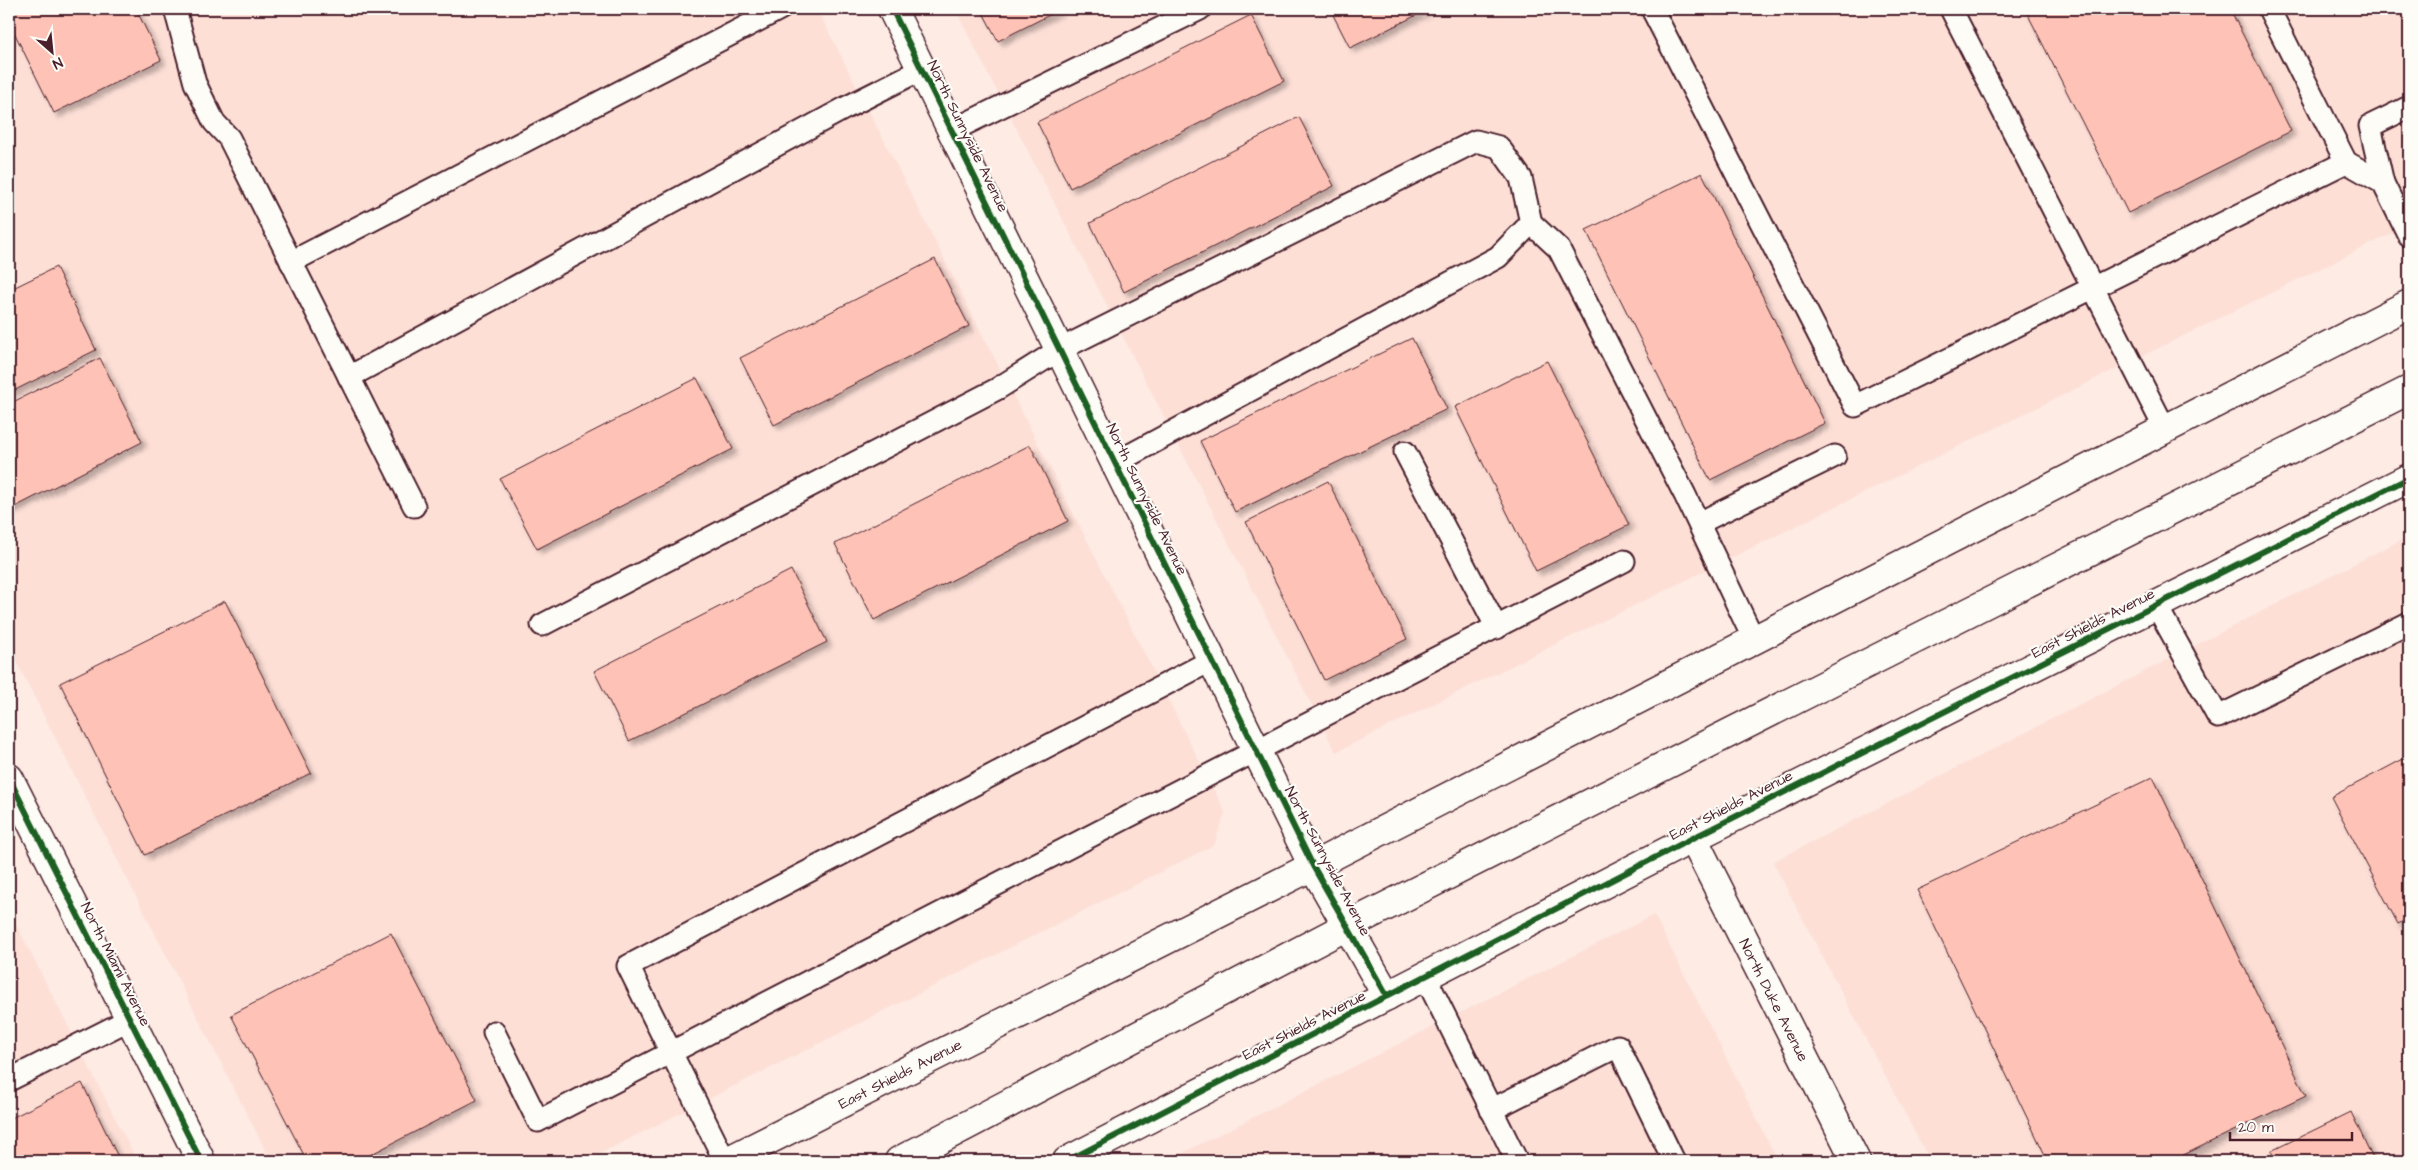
<svg xmlns="http://www.w3.org/2000/svg" width="2418" height="1170" viewBox="0 0 2418 1170" font-family="'Architects Daughter',sans-serif">
<style>
.built{fill:#fddfd6}
.building{fill:#fec3b6;stroke:#4a1f2b;filter:url(#shadow)}
.lines{fill:none;stroke-linecap:round;stroke-linejoin:round}
.service-casing{stroke:#4a1f2b;stroke-width:25}
.minor-casing{stroke:#4a1f2b;stroke-width:31}
.secondary-casing{stroke:#4a1f2b;stroke-width:31}
.service{stroke:#fdfcf7;stroke-width:21}
.minor{stroke:#fdfcf7;stroke-width:28}
.secondary{stroke:#fdfcf7;stroke-width:28}
.cycleway-casing{stroke:#fdfcf7;stroke-width:9}
.cycleway{stroke:#1b5e20;stroke-width:6}
.labels{text-anchor:middle;stroke-width:4.5;stroke-linejoin:round;paint-order:stroke}
.street-label{font-size:15px;fill:#4a1f2b;stroke:#fdfcf7}
</style>
<defs>
<filter id="shadow"><feDropShadow dx="4.5" dy="4.5" stdDeviation="2.5" flood-color="#0004"/></filter>
</defs>
<rect width="100%" height="100%" fill="#fdebe4"/>
<filter id="ink" filterUnits="userSpaceOnUse"><feTurbulence type="fractalNoise" baseFrequency=".02" numOctaves="2"/><feDisplacementMap in="SourceGraphic" scale="10" xChannelSelector="R" yChannelSelector="G"/><feConvolveMatrix kernelMatrix="1 2 1 2 8 2 1 2 1" color-interpolation-filters="sRGB"/></filter>
<g filter="url(#ink)">
<g class="built">
<path d="M9,9h808l408,803 -11,33 -629,316h-314l-262,-514z"/>
<path d="M955,9h1454v216l-1073,527z"/>
<path d="M2409,536v625h-479l-157,-299z"/>
<path d="M9,911l40,78 88,172h-128z"/>
<path d="M1654,915l124,246h-611z"/>
</g>
<g class="building">
<path d="M9,9h127l25,51 -107,53 -45,-91z"/>
<path d="M981,9h80l-63,32z"/>
<path d="M1330,9h99l-79,39z"/>
<path d="M2025,9h205l61,122 -163,82z"/>
<path d="M1251,15l33,66 -214,107 -33,-66z"/>
<path d="M1299,117l35,69 -210,106 -34,-69z"/>
<path d="M1702,173l123,250 -115,57 -124,-250z"/>
<path d="M935,259l34,67 -195,99 -34,-67z"/>
<path d="M56,267l40,83 -87,43v-103z"/>
<path d="M1412,338l35,71 -212,103 -35,-71z"/>
<path d="M100,358l42,84 -133,68v-106z"/>
<path d="M1547,361l82,164 -93,46 -81,-164z"/>
<path d="M697,378l36,71 -196,100 -37,-70z"/>
<path d="M1030,445l38,76 -194,99 -39,-76z"/>
<path d="M1328,481l79,158 -83,41 -78,-158z"/>
<path d="M791,570l36,72 -198,99 -35,-70z"/>
<path d="M225,601l86,172 -166,82 -85,-172z"/>
<path d="M2409,756v162l-11,6 -67,-127z"/>
<path d="M2153,777l153,319 -135,65h-123l-131,-271z"/>
<path d="M391,933l86,167 -119,61h-51l-76,-146z"/>
<path d="M82,1083l38,78h-111v-42z"/>
<path d="M2351,1112l23,49h-98l-5,-10z"/>
</g>
<g class="lines">
<g class="service-casing">
<g id="service">
<path d="M175,9l20,74 19,39 15,16 185,368"/>
<path d="M1652,9l203,397 491,-244 -77,-153"/>
<path d="M1951,9l214,420"/>
<path d="M951,131l249,-122"/>
<path d="M2346,162l37,21 26,53"/>
<path d="M2383,183l-13,-57 39,-19"/>
<path d="M1531,223l28,26 126,246 69,145"/>
<path d="M291,262l489,-253"/>
<path d="M349,377l500,-271 73,-37"/>
<path d="M1405,452l92,176"/>
<path d="M1699,523l136,-67"/>
<path d="M2156,605l62,112 191,-94"/>
<path d="M542,625l455,-236 62,-39 417,-209 23,6 22,31 10,45 -33,34 -383,206"/>
<path d="M1425,976l92,185"/>
<path d="M494,1032l44,89 1086,-560"/>
<path d="M9,1080l121,-61"/>
<path d="M1491,1110l127,-64 56,115"/>
<path d="M725,1161l-97,-195 584,-306"/>
</g>
</g>
<g class="minor-casing">
<g id="minor">
<path d="M892,9l421,857 74,130"/>
<path d="M9,778l192,383"/>
<path d="M1693,838l163,323"/>
<path d="M1067,1161l626,-323 716,-360"/>
</g>
</g>
<g class="secondary-casing">
<g id="secondary">
<path d="M727,1161l586,-295 1096,-562"/>
<path d="M899,1161l448,-235 1062,-536"/>
</g>
</g>
<use href="#service" class="service"/>
<use href="#minor" class="minor"/>
<use href="#secondary" class="secondary"/>
<g class="cycleway-casing">
<g id="cycleway">
<path d="M892,9l421,857 74,130"/>
<path d="M9,778l192,383"/>
<path d="M1067,1161l626,-323 716,-360"/>
</g>
</g>
<use href="#cycleway" class="cycleway"/>
</g>
</g>
<g class="labels">
<g class="street-label">
<text transform="translate(968 136) rotate(64)" y="5">North Sunnyside Avenue</text>
<text transform="translate(1147 499) rotate(64)" y="5">North Sunnyside Avenue</text>
<text transform="translate(2093 623) rotate(-27)" y="5">East Shields Avenue</text>
<text transform="translate(1731 805) rotate(-27)" y="5">East Shields Avenue</text>
<text transform="translate(1328 861) rotate(62)" y="5">North Sunnyside Avenue</text>
<text transform="translate(116 964) rotate(63)" y="5">North Miami Avenue</text>
<text transform="translate(1774 1000) rotate(63)" y="5">North Duke Avenue</text>
<text transform="translate(1304 1025) rotate(-27)" y="5">East Shields Avenue</text>
<text transform="translate(900 1074) rotate(-27)" y="5">East Shields Avenue</text>
</g>
</g>
<rect width="2418" height="1170" fill="none" stroke="#fdfcf7" stroke-width="30"/>
<rect x="15" y="15" width="2388" height="1140" fill="none" stroke="#4a1f2b" stroke-width="2" filter="url(#ink)"/>
<g transform="translate(52 52) rotate(153)" stroke="#fdfcf7" stroke-width="4" paint-order="stroke">
<path d="M0-4L9 19L0 12L-9 19Z" fill="#4a1f2b"/>
<text y="-8" font-size="14" font-weight="bold" text-anchor="middle" fill="#4a1f2b">N</text>
</g>
<path d="M2230 1132v8h122v-8" fill="none" stroke="#4a1f2b" stroke-width="2.5"/>
<text x="2238" y="1132" font-size="15" fill="#4a1f2b" stroke="#fdfcf7" stroke-width="4" paint-order="stroke">20 m</text>
</svg>
